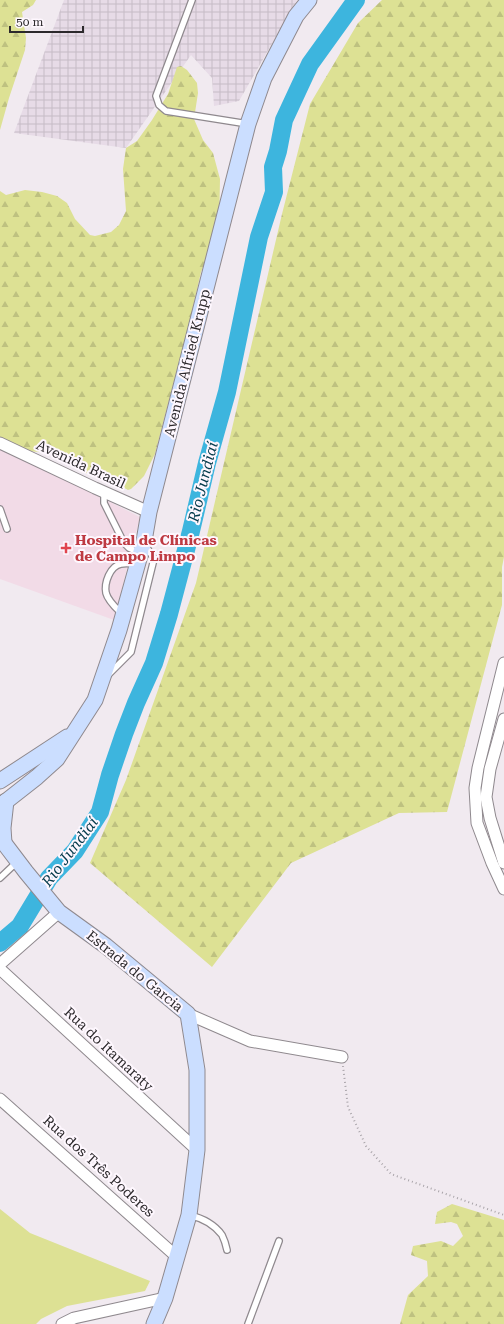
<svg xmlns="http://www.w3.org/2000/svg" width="504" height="1324" viewBox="0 0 504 1324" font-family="'Roboto Serif',serif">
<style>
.industrial{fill:url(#industrial-grid)}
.medical{fill:#f2dbe7}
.forest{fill:url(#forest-firs)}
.park{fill:#dde194}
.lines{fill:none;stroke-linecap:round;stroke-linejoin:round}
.river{stroke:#3db5de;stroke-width:18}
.lane-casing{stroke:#8f898e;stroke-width:8}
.street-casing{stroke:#8f898e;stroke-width:13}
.secondary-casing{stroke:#8f898e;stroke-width:17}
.path{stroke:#a9a4a9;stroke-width:2;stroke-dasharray:1 3;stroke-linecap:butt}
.lane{stroke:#fff;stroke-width:5.5}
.street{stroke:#fff;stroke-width:11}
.secondary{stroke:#cbdeff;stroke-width:15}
.health-dot{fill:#e0444e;stroke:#fef7fe;stroke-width:1.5}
.labels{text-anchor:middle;stroke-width:4;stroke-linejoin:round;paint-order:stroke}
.street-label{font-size:14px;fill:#2c292c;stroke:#fef7fe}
.health-label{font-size:14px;font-weight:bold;fill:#be3a42;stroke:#fef7fe;text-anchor:start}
.water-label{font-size:15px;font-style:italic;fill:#053b4c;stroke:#fef7fe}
</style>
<defs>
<pattern id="industrial-grid" width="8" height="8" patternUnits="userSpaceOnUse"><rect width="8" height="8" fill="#e7dbe7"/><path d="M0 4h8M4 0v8" fill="none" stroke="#c6bcc6"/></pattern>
<pattern id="forest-firs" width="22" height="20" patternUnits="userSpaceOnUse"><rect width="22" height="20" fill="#dde194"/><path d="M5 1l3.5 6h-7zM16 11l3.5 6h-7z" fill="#bec180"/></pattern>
</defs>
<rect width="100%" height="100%" fill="#f1eaf0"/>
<path class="industrial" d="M64,0h233l-58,101 -25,5 -2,-28 -21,-23 -65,93 -112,-15z"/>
<path class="medical" d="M0,447l140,70 -26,103 -114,-41z"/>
<g class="forest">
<path d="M0,0h36l-3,5 -11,7 4,26 -1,12 -16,48 -9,32z"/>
<path d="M382,0h122v557l-2,10v38l-55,207 -48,1 -108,50 -79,104 -122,-104 36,-83 70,-197 86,-369 28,-110 48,-81z"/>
<path d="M181,66l6,4 10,13 1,10 -4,26 9,21 10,13 7,26 -1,50 -18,43 -10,44 -36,138 -11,22 -13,13 -3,1 -23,-13 -23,-5 -33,-19 -31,-3 -18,-5v-254l6,4 19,-5 17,2 15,4 10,7 8,16 15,16 5,1 16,-4 8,-7 7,-14 -3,-42 3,-21 11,-7 15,-21 16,-26 9,-27z"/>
<path d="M452,1204l52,16v104h-104l8,-29 20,-19 -1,-15 -16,-6 2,-9 28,-5 12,5 10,-10 -6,-12 -6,-2 -16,2 2,-12z"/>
</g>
<path class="park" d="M0,1209l30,24 120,48 -5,10 -78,15 -26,13 -5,5h-36z"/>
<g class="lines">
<path class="river" d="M0,943l20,-17 29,-48 26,-27 25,-39 10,-37 14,-41 12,-31 18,-40 15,-49 22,-83 16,-68 20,-71 32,-155 15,-45 -1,-25 5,-16 6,-31 26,-56 46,-64"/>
<g class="lane-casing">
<g id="lane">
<path d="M192,0l-36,96 3,9 7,6 82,13"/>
<path d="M104,492v11l20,40 5,5 11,5"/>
<path d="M0,509l7,20"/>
<path d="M122,614c-6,-6 -14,-13 -16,-21 -2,-10 4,-27 15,-29 5,-1 11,0 16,0"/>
<path d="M108,675l23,-23 23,-93 -8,-13"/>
<path d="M0,878l17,-16"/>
<path d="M189,1215c13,3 25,9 33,20 2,4 4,10 5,15"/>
<path d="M248,1324l31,-83"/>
</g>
</g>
<g class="street-casing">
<g id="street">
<path d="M0,443l95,45 54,24"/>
<path d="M504,663l-26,105 -3,20 2,35 15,40 12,26"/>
<path d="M504,719l-14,50 -4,28 4,21 14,45"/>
<path d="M0,964l59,-52"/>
<path d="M0,969l197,181"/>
<path d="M188,1014l62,27 92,16"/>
<path d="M0,1099l177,158"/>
<path d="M62,1324l12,-6 91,-20"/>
</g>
</g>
<g class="secondary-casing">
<g id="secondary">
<path d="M0,781l67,-44"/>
<path d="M0,806l37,-29 20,-18 38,-59 24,-70 25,-89 5,-29 99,-388 16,-46 32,-62 13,-16"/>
<path d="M0,835l4,8 22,29 33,40 47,34 82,68 9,56v80l-8,65 -24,83 -11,26"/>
<path d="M4,843l-1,-15 3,-27"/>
</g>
</g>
<path class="path" d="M343,1066l5,41 18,39 25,28 113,41"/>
<use href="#lane" class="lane"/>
<use href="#street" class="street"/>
<use href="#secondary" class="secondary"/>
</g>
<path class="health-dot" d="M64 542h4v4h4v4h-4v4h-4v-4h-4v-4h4z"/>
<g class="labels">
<g class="street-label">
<text transform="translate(187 363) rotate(-76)" y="5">Avenida Alfried Krupp</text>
<text transform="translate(81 464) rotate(25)" y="5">Avenida Brasil</text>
<text transform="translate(135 971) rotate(39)" y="5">Estrada do Garcia</text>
<text transform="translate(109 1049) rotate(43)" y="5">Rua do Itamaraty</text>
<text transform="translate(99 1166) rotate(42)" y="5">Rua dos Três Poderes</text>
</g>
<g class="health-label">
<text x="75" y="545">Hospital de Clínicas<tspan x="75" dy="16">de Campo Limpo</tspan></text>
</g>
<g class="water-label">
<text transform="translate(203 482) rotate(-76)" y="5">Rio Jundiaí</text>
<text transform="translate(70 852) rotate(-53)" y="5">Rio Jundiaí</text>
</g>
</g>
<path d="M10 26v6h73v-6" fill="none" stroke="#2c292c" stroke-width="2"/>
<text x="16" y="26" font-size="12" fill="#2c292c" stroke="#fef7fe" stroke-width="3" paint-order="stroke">50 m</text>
</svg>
